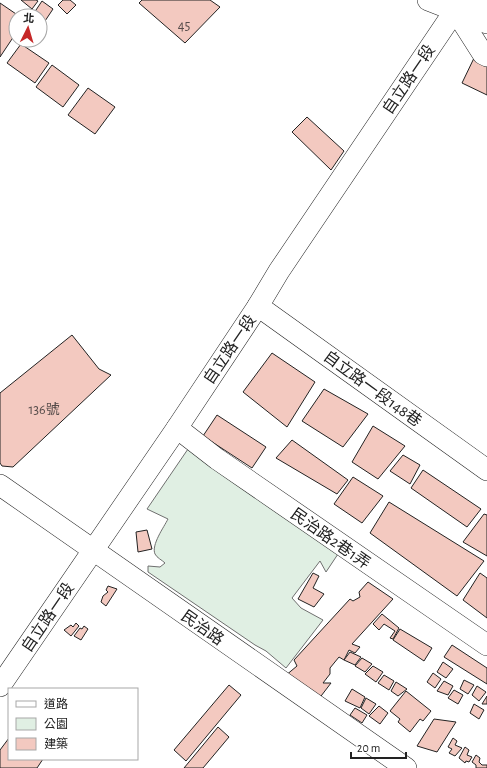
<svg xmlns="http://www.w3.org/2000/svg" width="487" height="768" viewBox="0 0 487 768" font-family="'Alegreya Sans','Noto Sans TC',sans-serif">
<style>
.green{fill:#e0efe3;stroke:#6f6f6f}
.building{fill:#f3c9c0;stroke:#222}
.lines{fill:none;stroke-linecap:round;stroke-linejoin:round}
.minor-casing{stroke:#222;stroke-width:22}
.minor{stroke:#fff;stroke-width:21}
.labels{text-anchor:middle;stroke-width:3;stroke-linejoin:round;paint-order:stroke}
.number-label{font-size:14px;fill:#564c4a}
.street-label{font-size:16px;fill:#222;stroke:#fff}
</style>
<rect width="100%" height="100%" fill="#fff"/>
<path class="green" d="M188,449l152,102 -14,21 -6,-11 -28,37 9,10 22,12 -37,48 -20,-17 -11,-6 -107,-73v-6l12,1 5,-4c-3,-3 -8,-5 -10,-9 -4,-9 9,-27 13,-35l-21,-10z"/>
<g class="building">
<path d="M21,0h15l2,1 -6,8z"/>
<path d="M63,0h7l6,5 -9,9 -9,-9z"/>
<path d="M142,0h68l10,7 -35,36 -46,-40z"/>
<path d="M42,1l11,8 -8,12 -11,-8z"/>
<path d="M0,3l19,13h-3v17l-16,24z"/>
<path d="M21,44l28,19 -14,20 -28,-20z"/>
<path d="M475,56l12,6v33l-25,-12z"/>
<path d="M52,65l27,20 -16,22 -27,-20z"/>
<path d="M88,88l27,19 -20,27 -27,-19z"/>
<path d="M307,117l37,34 -13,19 -39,-38z"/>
<path d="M72,335l27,34 12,6 -98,92 -11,-1 -2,-3v-70z"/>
<path d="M272,353l43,29 -28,45 -44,-35z"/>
<path d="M324,389l44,25 -25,33 -41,-26z"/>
<path d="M217,415l49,32 -14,21 -49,-32z"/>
<path d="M373,426l32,20 -27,33 -26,-17z"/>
<path d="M292,440l56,40 -11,14 -61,-36z"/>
<path d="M403,455l17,10 -10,19 -20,-13z"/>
<path d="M423,470l58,39 -14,18 -56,-39z"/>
<path d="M353,477l30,19 -21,27 -28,-19z"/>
<path d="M389,502l95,59 -27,35 -87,-63z"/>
<path d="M484,514l3,1v41l-24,-14z"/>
<path d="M147,530l5,19 -14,3 -2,-20z"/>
<path d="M313,573l6,3 -6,12 11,6 -10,13 -16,-8z"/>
<path d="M480,573l7,5v40l-24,-18z"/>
<path d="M368,582l25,17 -41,45 8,3 -5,6 -6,-3 -5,10 -5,-3 -9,11v6l-7,9h8l-13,17 -33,-24 12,-10 -3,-6 56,-61 3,2 7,-4 -1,-5z"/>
<path d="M108,586l9,3 -11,17 -5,-4 2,-6 5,-4 -2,-2z"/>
<path d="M382,614l17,14 -6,11 -3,-1 5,-7 -11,-7 -5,6 -6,-6z"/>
<path d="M76,623l3,3 -8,10 -7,-6 7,-5 2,2z"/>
<path d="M84,626l4,3 -7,11 -7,-4 6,-8 2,1z"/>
<path d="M400,629l32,19 -8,13 -31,-21z"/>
<path d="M452,645l35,23v16l-43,-27z"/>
<path d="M350,652l11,5 -6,8 -11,-5z"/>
<path d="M362,658l10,6 -7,8 -10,-6z"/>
<path d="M443,662l10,7 -7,9 -9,-6z"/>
<path d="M373,666l10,6 -7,10 -11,-8z"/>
<path d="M433,673l8,6 -6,9 -8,-6z"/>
<path d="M384,675l10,6 -5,9 -11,-7z"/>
<path d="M464,680l10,5 -6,9 -8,-5z"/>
<path d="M444,681l9,5 -5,9 -11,-4z"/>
<path d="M396,682l11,7 -9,7 -7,-5z"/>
<path d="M229,685l12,10 -55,66 -12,-11z"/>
<path d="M477,686l9,6 -7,9 -7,-6z"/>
<path d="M352,689l13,8 -5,11 -15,-7z"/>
<path d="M454,690l9,5 -5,9 -10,-6z"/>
<path d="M406,691l25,20 -8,10 -3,-2 -10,13 -12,-10 2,-3 -10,-8z"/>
<path d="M487,696v8h-5z"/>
<path d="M366,698l10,6 -7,10 -8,-6z"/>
<path d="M474,704l10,6 -5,9 -9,-6z"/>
<path d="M379,706l9,7 -8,11 -11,-8z"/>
<path d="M355,708l12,7 -5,8 -12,-8z"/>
<path d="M434,719l22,3 -19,30 -20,-6z"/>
<path d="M218,727l11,10 -26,31h-19z"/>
<path d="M9,738v21h34l-6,9h-37v-18z"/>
<path d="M453,738l4,3 -2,4 7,3 -7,8 -6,-3 3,-4 -4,-2z"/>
<path d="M465,747l4,3 -2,5 5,2 -3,5 -3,-1 -1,2 -6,-5z"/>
<path d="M476,755l4,3 -1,4 3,3h5v3h-11v-3l-4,-3z"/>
</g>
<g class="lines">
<g class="minor-casing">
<g id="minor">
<path d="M428,0l59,23"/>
<path d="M455,10l28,44 4,2"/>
<path d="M455,10l32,-5"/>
<path d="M258,306l229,164"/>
<path d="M177,428l40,31 270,186"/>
<path d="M0,485l406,283"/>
<path d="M0,686l177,-258 81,-122 21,-35 183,-271"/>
</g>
</g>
<use href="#minor" class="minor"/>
</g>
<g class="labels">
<g class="number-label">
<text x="184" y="30">45</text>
<text x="44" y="414">136號</text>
</g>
<g class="street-label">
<text transform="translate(408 79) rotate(-56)" y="6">自立路一段</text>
<text transform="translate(229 349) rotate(-56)" y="6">自立路一段</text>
<text transform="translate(373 388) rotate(36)" y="6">自立路一段148巷</text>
<text transform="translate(331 538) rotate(35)" y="6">民治路2巷1弄</text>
<text transform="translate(47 617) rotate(-56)" y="6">自立路一段</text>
<text transform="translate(203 627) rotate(35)" y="6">民治路</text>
</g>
</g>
<rect x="8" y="688" width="130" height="72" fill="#ffffff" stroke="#a7a7a7"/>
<rect x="16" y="701" width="20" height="6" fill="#ffffff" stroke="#a7a7a7"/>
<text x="44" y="708" font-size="12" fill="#222222">道路</text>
<rect x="16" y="718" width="20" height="12" fill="#e0efe3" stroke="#a7a7a7"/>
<text x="44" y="728" font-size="12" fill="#222222">公園</text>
<rect x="16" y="738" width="20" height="12" fill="#f3c9c0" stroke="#a7a7a7"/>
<text x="44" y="748" font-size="12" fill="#222222">建築</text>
<g transform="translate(28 28) rotate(5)"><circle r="19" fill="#ffffff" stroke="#a7a7a7"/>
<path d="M0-3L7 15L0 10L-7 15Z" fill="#c62828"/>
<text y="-6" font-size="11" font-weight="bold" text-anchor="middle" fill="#222222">北</text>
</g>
<path d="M351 752v6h55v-6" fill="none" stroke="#222222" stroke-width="2"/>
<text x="357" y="752" font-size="12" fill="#222222" stroke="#ffffff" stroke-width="3" paint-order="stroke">20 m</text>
</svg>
